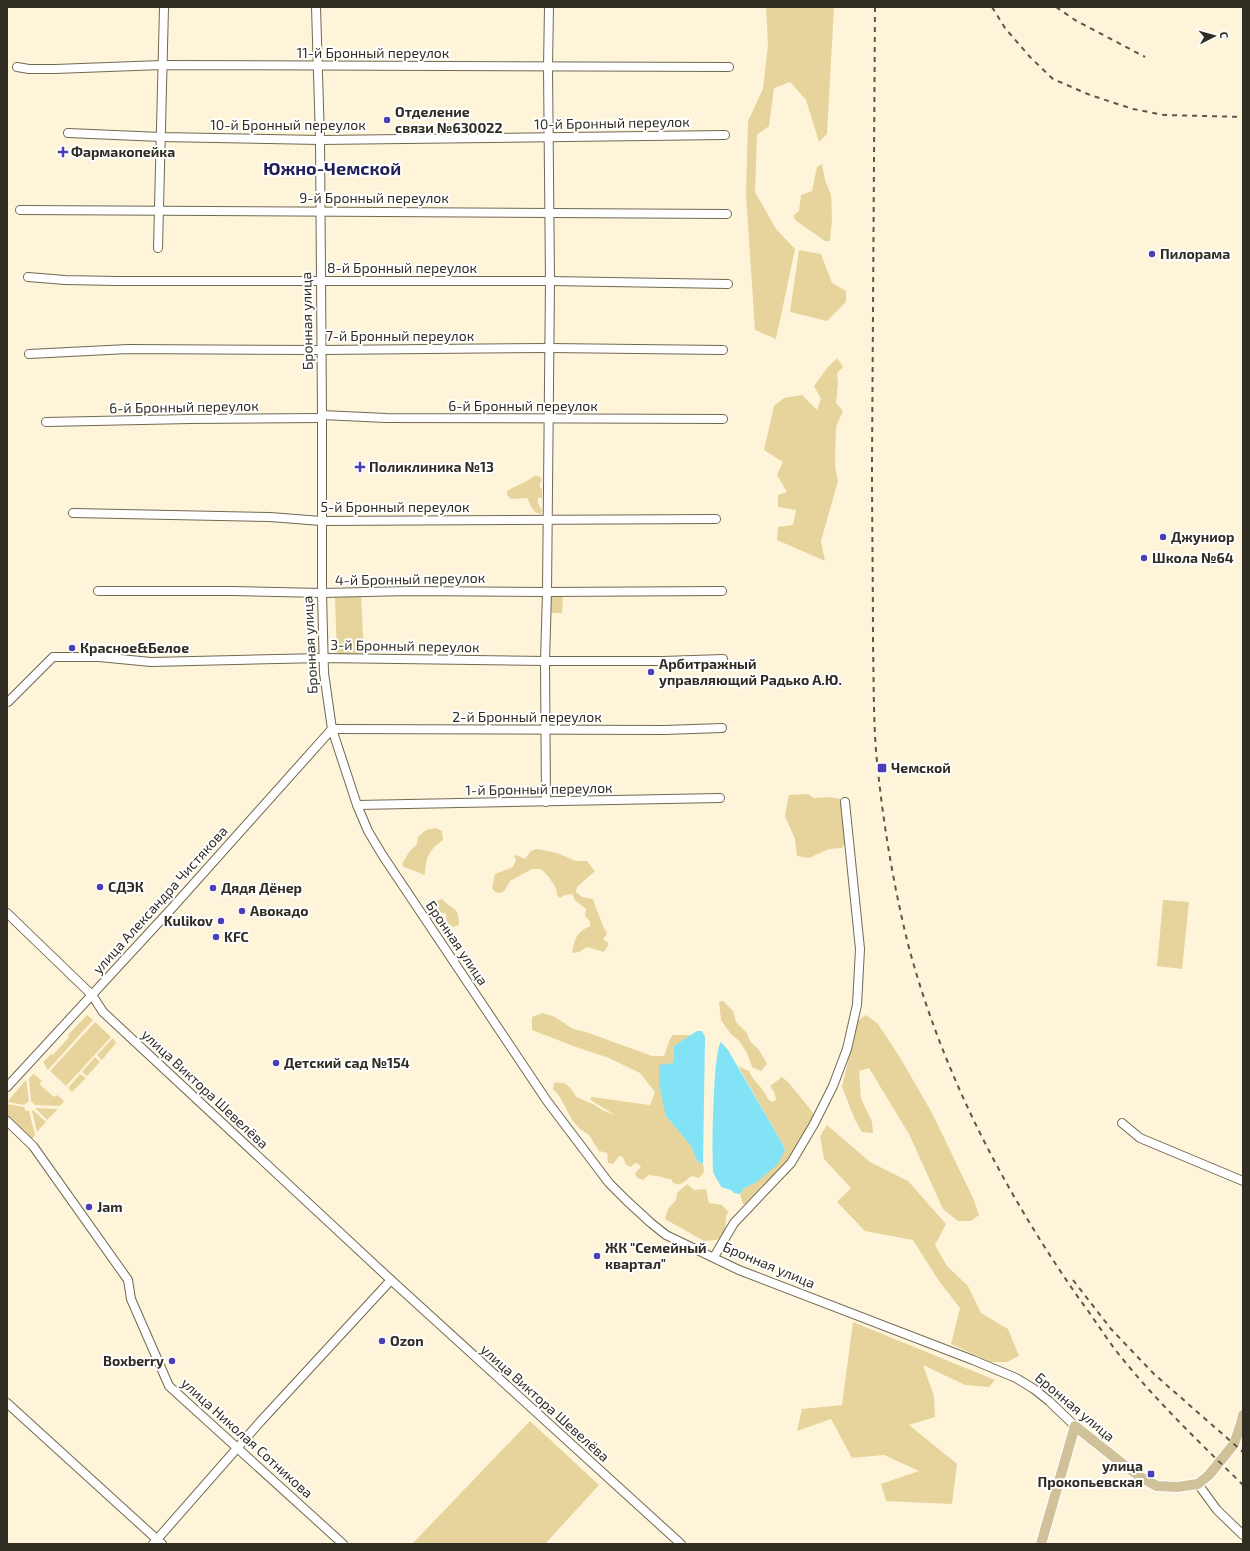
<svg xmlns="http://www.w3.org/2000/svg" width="1250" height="1551" viewBox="0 0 1250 1551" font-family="'Exo 2',sans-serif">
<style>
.green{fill:#e7d49d}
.water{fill:#82e2f6}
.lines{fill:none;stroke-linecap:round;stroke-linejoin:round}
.minor-casing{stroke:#716952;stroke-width:10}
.major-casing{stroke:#fff;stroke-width:12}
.minor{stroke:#fff;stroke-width:8}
.major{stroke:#d1c199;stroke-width:10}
.rail{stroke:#5d574a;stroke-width:2;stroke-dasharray:5 5;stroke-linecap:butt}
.poi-dot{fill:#493eb5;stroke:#fff;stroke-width:1.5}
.labels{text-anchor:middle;stroke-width:4;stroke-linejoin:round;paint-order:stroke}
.street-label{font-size:14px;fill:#312d23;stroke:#fff}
.poi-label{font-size:14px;font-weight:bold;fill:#312d23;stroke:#fff;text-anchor:start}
.district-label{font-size:18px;font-weight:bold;fill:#231f59;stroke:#fff}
</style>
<rect width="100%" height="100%" fill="#fef4da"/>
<g class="green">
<path d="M766,7h68l-7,127 -8,8 -13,-42 -16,-18 -16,6 -5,38 -12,9 -2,57 21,37 19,20 -19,90 -21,-9 -9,-135 2,-74 15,-32 5,-45z"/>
<path d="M822,164l3,16 6,15 1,24 -2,22h-5l-30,-21 -1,-5 5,-4 2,-16 11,-4 5,-24z"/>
<path d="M799,250l22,4 11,29 14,8v11l-19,19 -37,-9z"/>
<path d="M837,358l6,9 -6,6 1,10 -2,20 7,8 -7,16 -1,39 3,15 -17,60 4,20 -48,-21 1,-13 15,-2 3,-15 -18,-3v-12l9,-3 -10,-17 6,-13 -19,-12 10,-44 10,-8 18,-3 15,15 4,-11 -7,-13 13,-18z"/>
<path d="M534,476h5l3,4 -3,5 3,5v8h-4v5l4,7 -1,4c-9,-1 -10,-9 -14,-16l-16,1 -4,-4v-4c9,-6 19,-8 27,-15z"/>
<path d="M361,595l3,61h-27l-2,-60z"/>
<path d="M550,596h13l-1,17h-13z"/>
<path d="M808,794l6,4 14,-1 13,2v14l7,24 -6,11 -13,1 -20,9 -12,-2 -2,-17 -10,-23 4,-21z"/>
<path d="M436,828l6,3 1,9c-15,11 -17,17 -18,35l-21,-8 -2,-3 7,-12 8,-8 1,-7 8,-7z"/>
<path d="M537,849l20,4 19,8h11l8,10 -18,16 -1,5 6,5 11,2c4,12 8,23 14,35l-4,5 6,5 -5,8 -17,-5 -8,5 -7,1c3,-15 4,-20 18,-27v-5l-5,-5 1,-7 -11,-9 -3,-6 -7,1 -5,3 -3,-3 -1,-7 -8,-12 -7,-7h-9l-22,12 -5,9 -4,3 -6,-1 -3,-4 3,-14 18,-7 3,-7 -2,-4 2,-1 9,4 6,-8z"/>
<path d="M442,899c11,12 17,7 17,26l-6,2 -6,-4 -1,-9 -9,-3v-10z"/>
<path d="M1163,900l26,2 -7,67 -25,-3z"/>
<path d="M723,1001l10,10 3,11 11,11 3,8 9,9 8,14 -6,7 -9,-4 -5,-14 -8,-12 -9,-8 -9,-13 -2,-18z"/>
<path d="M543,1013l12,4 18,12 13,3 66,24h12l6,-17 3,-4h19l-18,11 -1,18 -7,52 25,30 6,15 6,3c2,6 1,10 -4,14l-7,-2c-7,4 -10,11 -19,7l-2,-4c-7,0 -12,-4 -19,-3l-2,-2 -7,6 -6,-2 -2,-5 6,-6 -3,-3 -3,-1 -4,4 -5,-2 -3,-8 -4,-1 -6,8 -5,-1 -1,-10 -8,-2 -10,-16 -9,-6 -8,-9 -12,-23 -7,-8 1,-6c12,-2 17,4 22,14l17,7 9,6 13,5 -23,-14 -2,-3 2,-1 58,8 5,-13 -15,-19 -31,-15 -33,-11 -44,-17v-13z"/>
<path d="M87,1015l6,5 -45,50 -5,-8 8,-8 2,1 16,-18 -1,-2z"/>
<path d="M866,1015l12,9 23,35 31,54 42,87 5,15 -8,6h-13l-15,-12 -34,-75 -40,-66 -10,3 2,27 11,24 1,11 -11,-1 -7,-12 -13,-33 11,-48v-15z"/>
<path d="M95,1022l16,15 -45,49 -16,-15z"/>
<path d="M113,1038l3,5 -14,17 -5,-5z"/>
<path d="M95,1057l5,5 -13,14 -5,-4z"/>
<path d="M738,1066l11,5c4,9 8,11 13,18 4,5 4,9 10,13l4,-2 -2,-8 -4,-6 12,-9 7,6 25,31 1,5 -25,38 -5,10 -35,37h-7l-3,-10 4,-6 11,-5 30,-33 -3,-7z"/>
<path d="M34,1074l8,7 -3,3 15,13 3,-2 7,6 -4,5 -25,-1 -4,-4 -2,-23z"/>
<path d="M80,1074l6,4 -14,14 -4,-4z"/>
<path d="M26,1080l3,21 -5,4 -17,-3z"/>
<path d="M7,1104l17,3 2,4h3l6,24 -5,7c-8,-9 -15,-20 -23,-27z"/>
<path d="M35,1108l23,1 -11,11z"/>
<path d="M33,1110l13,12 -9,10 -5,-21z"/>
<path d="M827,1125l43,37 38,19 38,43 -11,21 12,21 21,20 13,27 27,16 11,27 -12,6h-16l-40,-18 9,-36 -21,-27 -26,-41 -48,-9 -28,-29 14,-14 -27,-29 -4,-23z"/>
<path d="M687,1184l7,6 12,-1 3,14 13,2 6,7c-4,8 -1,14 -4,23l-8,5 -12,1 -39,-22 3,-10 8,-9 1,-7z"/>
<path d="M853,1322l142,58 -6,7 -24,-2 -42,-20 11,31 1,21 -26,8 48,39 -5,40 -66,-3 -5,-17 38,-13 -35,-16 -32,3 -21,-39 -34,12 5,-22 40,-4z"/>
<path d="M530,1421l69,64 -54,59h-133z"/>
</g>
<g class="water">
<path d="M697,1031h5l3,6 -2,127 -6,-3 -6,-15 -25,-30 -7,-32v-19l14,-2 1,-17z"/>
<path d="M721,1042l7,8 54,93 3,7 -8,15 -22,18 -11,5 -4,6 -6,-1 -3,-3 -10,-3c-2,-5 -7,-11 -8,-16 -1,-17 0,-121 8,-129z"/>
</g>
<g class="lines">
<g class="minor-casing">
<g id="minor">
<path d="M316,7l4,133 2,275v178l2,80 8,56 25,76 11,26 15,25 164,245 62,82 18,18 24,22 15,12 73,35 234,90 43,18 18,11 15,12 26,25"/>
<path d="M17,67l12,2h26l107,-4 567,2"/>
<path d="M68,133l93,4 159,3 405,-5"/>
<path d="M20,210l707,4"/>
<path d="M158,248l6,-241"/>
<path d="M28,277l37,3 51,1h434l178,3"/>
<path d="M29,354l99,-5 193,1 229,-2 173,2"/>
<path d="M322,415l64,3 337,1"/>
<path d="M46,422l144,-3 132,-1"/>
<path d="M73,513l197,4 51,4 395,-2"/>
<path d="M98,591h134l90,2 87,-2 138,1 175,-1"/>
<path d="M8,702l45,-45h46l52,5 172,-4 222,3h118l60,-2"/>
<path d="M332,729l332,1 58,-2"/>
<path d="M546,802l-1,-141 2,-69 3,-311 -2,-214 1,-60"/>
<path d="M357,805l363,-7"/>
<path d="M7,913l85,82 11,17 288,268 -131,142 -107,122"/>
<path d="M7,1087l165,-179 160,-179"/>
<path d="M7,1121l26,25 95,134 3,19 38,87 174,158"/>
<path d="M1122,1123l18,15 103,43"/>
<path d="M714,1257l20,-34 57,-60 23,-39 19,-38 14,-37 10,-44 3,-56 -15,-147"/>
<path d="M391,1280l290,264"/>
<path d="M7,1403l155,141"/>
<path d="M1198,1484l19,26 26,25"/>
</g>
</g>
<g class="major-casing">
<path id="major" d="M1041,1544l34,-118 49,39 18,13 15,8 20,1 21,-3 11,-9 25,-31 7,-20 2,-9"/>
</g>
<use href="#minor" class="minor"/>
<use href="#major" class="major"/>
<g class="rail">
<path d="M875,7c-1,151 -2,303 -3,454 0,61 1,122 1,183 1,42 0,85 5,127 6,58 16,116 30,173 34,129 96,247 172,356 13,17 24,35 37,52 38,48 82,90 126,133"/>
<path d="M992,7l13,21 25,29 23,22 37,16 43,14 31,6 79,2"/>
<path d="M1056,7l19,13 70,37"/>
<path d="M1073,1280l38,49 43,45 89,78"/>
</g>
</g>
<g class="poi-dot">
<circle cx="387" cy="120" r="4"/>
<path d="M61 146h4v4h4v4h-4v4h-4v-4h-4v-4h4z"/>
<circle cx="1152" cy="254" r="4"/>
<path d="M358 461h4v4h4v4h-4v4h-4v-4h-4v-4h4z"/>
<circle cx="1163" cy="537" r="4"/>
<circle cx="1144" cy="558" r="4"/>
<circle cx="72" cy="648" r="4"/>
<circle cx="651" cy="672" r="4"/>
<rect x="877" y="763" width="10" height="10" rx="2"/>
<circle cx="100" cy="887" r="4"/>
<circle cx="213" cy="888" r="4"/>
<circle cx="242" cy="911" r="4"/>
<circle cx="221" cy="921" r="4"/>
<circle cx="216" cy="937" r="4"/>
<circle cx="276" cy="1063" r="4"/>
<circle cx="89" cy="1207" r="4"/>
<circle cx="597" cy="1256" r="4"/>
<circle cx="382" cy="1341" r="4"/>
<circle cx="172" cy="1361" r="4"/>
<rect x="1147" y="1470" width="8" height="8" rx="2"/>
</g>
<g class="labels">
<g class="street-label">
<text x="373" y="58">11-й Бронный переулок</text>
<text transform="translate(612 123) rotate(-1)" y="5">10-й Бронный переулок</text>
<text x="288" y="130">10-й Бронный переулок</text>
<text x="374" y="203">9-й Бронный переулок</text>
<text x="402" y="273">8-й Бронный переулок</text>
<text transform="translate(307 321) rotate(-91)" y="5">Бронная улица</text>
<text x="400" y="341">7-й Бронный переулок</text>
<text x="523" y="411">6-й Бронный переулок</text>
<text transform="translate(184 407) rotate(-1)" y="5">6-й Бронный переулок</text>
<text x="395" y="512">5-й Бронный переулок</text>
<text transform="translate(410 579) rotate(-1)" y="5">4-й Бронный переулок</text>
<text transform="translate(310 645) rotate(-93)" y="5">Бронная улица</text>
<text transform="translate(405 646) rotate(1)" y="5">3-й Бронный переулок</text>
<text x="527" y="722">2-й Бронный переулок</text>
<text transform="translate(539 789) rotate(-1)" y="5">1-й Бронный переулок</text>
<text transform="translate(160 900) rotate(-48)" y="5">улица Александра Чистякова</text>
<text transform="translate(457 943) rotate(56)" y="5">Бронная улица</text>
<text transform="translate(205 1089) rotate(43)" y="5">улица Виктора Шевелёва</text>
<text transform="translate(769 1265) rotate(23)" y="5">Бронная улица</text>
<text transform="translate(545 1403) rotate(42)" y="5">улица Виктора Шевелёва</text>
<text transform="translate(1075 1407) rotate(40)" y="5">Бронная улица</text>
<text transform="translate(247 1438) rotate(42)" y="5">улица Николая Сотникова</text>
</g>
<g class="poi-label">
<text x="395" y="117">Отделение<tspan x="395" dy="16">связи №630022</tspan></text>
<text x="71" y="157">Фармакопейка</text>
<text x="1160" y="259">Пилорама</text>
<text x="369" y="472">Поликлиника №13</text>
<text x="1171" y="542">Джуниор</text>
<text x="1152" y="563">Школа №64</text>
<text x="80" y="653">Красное&amp;Белое</text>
<text x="659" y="669">Арбитражный<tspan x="659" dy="16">управляющий Радько А.Ю.</tspan></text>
<text x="891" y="773">Чемской</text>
<text x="108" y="892">СДЭК</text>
<text x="221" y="893">Дядя Дёнер</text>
<text x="250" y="916">Авокадо</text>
<text x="213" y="926" text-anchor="end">Kulikov</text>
<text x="224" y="942">KFC</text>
<text x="284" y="1068">Детский сад №154</text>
<text x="97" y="1212">Jam</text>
<text x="605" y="1253">ЖК "Семейный<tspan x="605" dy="16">квартал"</tspan></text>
<text x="390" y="1346">Ozon</text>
<text x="164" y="1366" text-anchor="end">Boxberry</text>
<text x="1143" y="1471" text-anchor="end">улица<tspan x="1143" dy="16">Прокопьевская</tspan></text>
</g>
<g class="district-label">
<text x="332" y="175">Южно-Чемской</text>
</g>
</g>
<rect width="1250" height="1551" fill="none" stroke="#312d23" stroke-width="16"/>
<g transform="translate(1214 36) rotate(84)" stroke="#ffffff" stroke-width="3" paint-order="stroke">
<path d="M0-3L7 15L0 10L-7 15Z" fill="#312d23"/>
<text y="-6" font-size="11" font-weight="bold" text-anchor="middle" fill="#312d23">С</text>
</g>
</svg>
